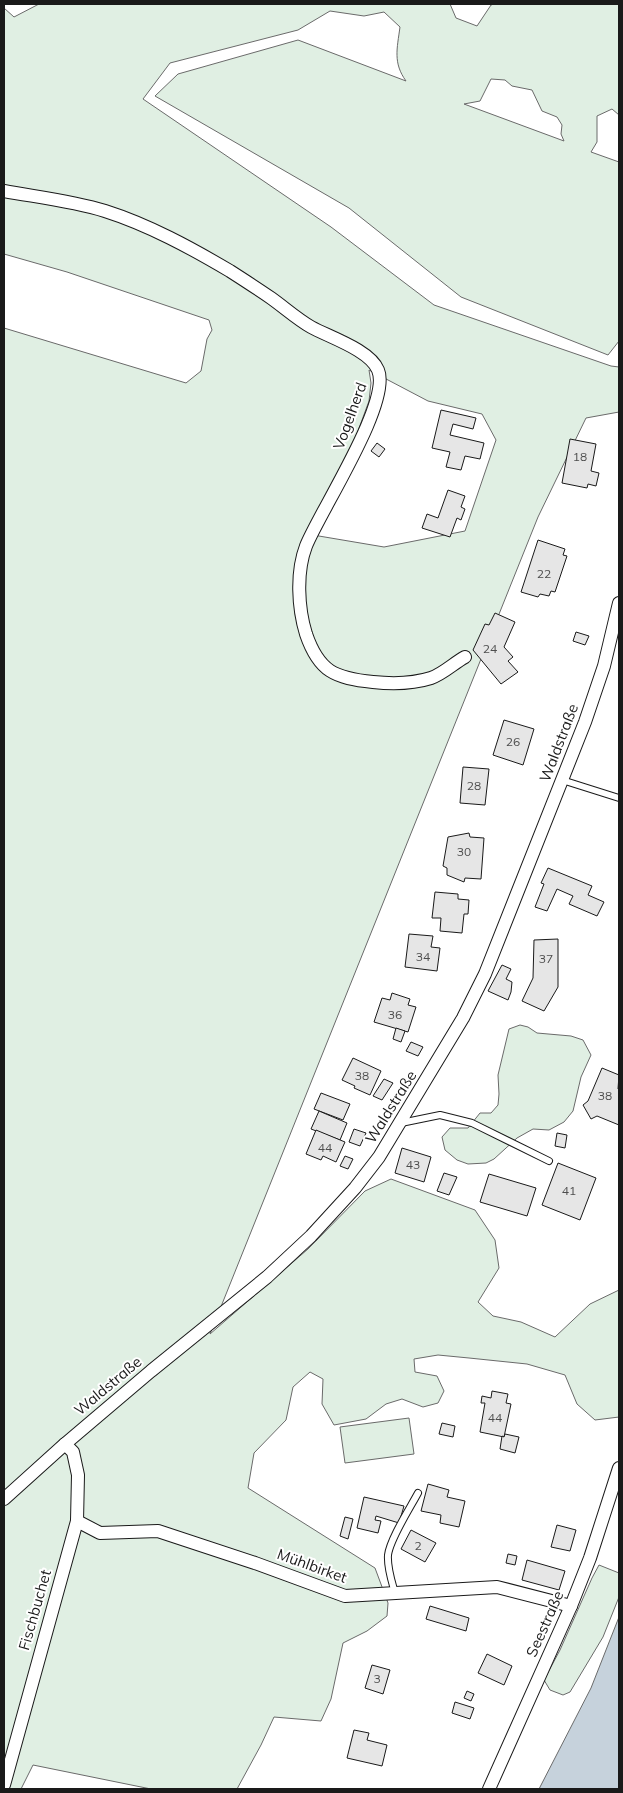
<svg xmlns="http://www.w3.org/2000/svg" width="623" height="1793" viewBox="0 0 623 1793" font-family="Mulish,sans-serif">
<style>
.green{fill:#e0efe3;stroke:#6a6a6a;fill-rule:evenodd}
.water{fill:#c6d2dc;stroke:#6a6a6a}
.building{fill:#e6e6e6;stroke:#1a1a1a}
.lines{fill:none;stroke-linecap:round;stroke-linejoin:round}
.service-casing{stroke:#1a1a1a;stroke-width:8}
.minor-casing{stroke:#1a1a1a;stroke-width:14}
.service{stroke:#fff;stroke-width:6}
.minor{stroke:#fff;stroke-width:12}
.labels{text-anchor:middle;stroke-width:4;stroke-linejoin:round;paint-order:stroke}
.number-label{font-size:12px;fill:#4d4d4d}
.street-label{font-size:15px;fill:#1a1a1a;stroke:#fff}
</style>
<rect width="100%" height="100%" fill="#fff"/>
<g class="green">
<path d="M39,4h411l6,14 21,8 14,-21 3,-1h125v111l-7,-6 -15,7v26l-6,10 28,10v179l-11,14 -147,-58 -112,-89 -194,-112 23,-22 120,-34 108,41c-13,-18 -9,-32 -6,-54l-16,-15 -20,4 -34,-5 -32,19 -128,33 -27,36 188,128 103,78 177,61 8,1v45l-33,6 -48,99 -328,817 98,-85 57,-58 26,-12 84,31 20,30 4,28 -21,34 15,14 28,6 34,15 35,-33 29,-14v127l-24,3 -18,-16 -12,-29 -38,-11 -58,-6 -31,-3 -24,4 1,13 22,4 7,15 -6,12 -15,4 -21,-8 -16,5 -20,15 -32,6 -12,-21 1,-25 -13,-7 -17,15 -7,33 -32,33 -6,35 127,80 13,35 -1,13 -20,15 -24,12 -12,56 -10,22 -47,-4 -13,28 -24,44h-86l-118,-24 -12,24h-17v-1461l182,55 15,-12 6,-32 5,-9 -3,-10 -142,-48 -63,-18v-246l10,9zM491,79l14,1 7,6 20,4 10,21 15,6 5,8 -1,9 3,7 -100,-37 16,-3zM369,370l59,31 54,13 14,26 -31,91 -81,16 -77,-13 44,-84 18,-49 2,-18z"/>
<path d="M520,1025l8,2 9,6 34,3 12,4 8,15 -10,22 -8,34 -9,11 -15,8 -16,-1 -16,9 -23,21 -8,4 -18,1 -11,-4 -12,-10 -3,-13 8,-9h18l12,-15h11l7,-8 1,-11 -1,-19 11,-46z"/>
<path d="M409,1418l5,36 -69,9 -5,-36z"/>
<path d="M599,1565l20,8v24l-16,40 -33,55 -7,3 -13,-5 -6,-10 16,-30 32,-72z"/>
</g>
<path class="water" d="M619,1617v172h-80l52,-101z"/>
<g class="building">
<path d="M441,410l35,8 -3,11 -20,-5 -3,11 34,8 -4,16 -15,-3 -4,14 -15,-3 4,-15 -18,-4z"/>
<path d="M570,439l26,5 -5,27 8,2 -3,13 -8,-2 -1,4 -25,-5z"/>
<path d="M377,443l8,6 -6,8 -8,-6z"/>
<path d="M448,490l17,6 -4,11 4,2 -4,11 -4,-2 -7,19 -28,-9 5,-14 11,4z"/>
<path d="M538,540l27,9 -2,6 4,1 -12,36 -4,-1 -2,5 -9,-2 -2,3 -17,-5z"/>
<path d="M495,613l20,9 -11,25 9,10 -5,4 10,11 -17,12 -28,-34 12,-26 4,1z"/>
<path d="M576,632l13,4 -4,9 -12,-4z"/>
<path d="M504,720l30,9 -11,36 -30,-10z"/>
<path d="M463,767l26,2 -4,36 -25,-2z"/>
<path d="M469,833l1,4 14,1 -3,41 -16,-1 -1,4 -17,-7v-7l-4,-2 5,-29z"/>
<path d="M548,868l44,18 -4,9 16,7 -7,14 -28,-12 4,-8 -16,-7 -10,22 -12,-4 9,-23 -3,-1z"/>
<path d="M435,892l23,2v5l11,1 -1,14h-4l-2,19 -22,-2 1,-13h-9z"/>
<path d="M409,934l24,2 -2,11 9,1 -3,23 -32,-4z"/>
<path d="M558,939v48l-14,24 -22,-10 11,-23 1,-38z"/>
<path d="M502,965l9,4 -5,10 6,3 -1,10 -3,8 -20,-9z"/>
<path d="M392,993l18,6 -2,6 8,2 -8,25 -34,-10 8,-24 8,2z"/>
<path d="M396,1028l9,3 -4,11 -8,-3z"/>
<path d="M411,1042l12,5 -5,9 -12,-5z"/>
<path d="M353,1058l28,13 -11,24 -16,-7 1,-2 -13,-6z"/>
<path d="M602,1068l17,7 -1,14 1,1v35l-22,-9 -6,3 -8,-14 5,-4z"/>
<path d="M384,1079l9,4 -11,17 -9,-4z"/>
<path d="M321,1093l29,11 -7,16 -29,-11z"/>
<path d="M319,1111l28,12 -7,17 -29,-11z"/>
<path d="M354,1129l12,4 -6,13 -11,-4z"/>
<path d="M316,1130l29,12 -9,20 -13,-6 -2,4 -15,-6z"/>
<path d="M557,1133l10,2 -2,13 -10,-2z"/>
<path d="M402,1148l29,9 -7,25 -29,-9z"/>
<path d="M345,1156l8,3 -5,10 -8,-3z"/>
<path d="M558,1163l38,15 -16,42 -38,-15z"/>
<path d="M444,1173l13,4 -8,18 -12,-4z"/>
<path d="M489,1174l47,14 -9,28 -47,-14z"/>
<path d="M492,1391l16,3 -2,9 5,1 -7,33 -24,-5 5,-29h-4l1,-7 9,2z"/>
<path d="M442,1423l13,3 -2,11 -14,-3z"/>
<path d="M505,1434l14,3 -4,16 -15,-4 2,-13 2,1z"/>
<path d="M428,1484l21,6 -2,7 18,4 -6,26 -19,-4 1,-8 -20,-4z"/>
<path d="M364,1497l40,9 -5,17 -23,-7 -1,4 6,1 -3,12 -21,-5z"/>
<path d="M345,1517l8,2 -5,20 -8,-3z"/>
<path d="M557,1525l19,5 -6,21 -19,-4z"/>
<path d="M411,1530l25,13 -11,19 -24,-13z"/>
<path d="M508,1554l9,2 -2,9 -9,-2z"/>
<path d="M527,1560l38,11 -6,19 -37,-10z"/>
<path d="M430,1606l39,12 -3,13 -40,-12z"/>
<path d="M487,1654l25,12 -8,19 -26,-12z"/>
<path d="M372,1665l18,5 -7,24 -18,-6z"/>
<path d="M467,1691l7,3 -3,7 -7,-3z"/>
<path d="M455,1702l19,6 -4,11 -18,-6z"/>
<path d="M354,1730l15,3 -2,7 20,5 -5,21 -35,-8z"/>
</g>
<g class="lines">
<g class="service-casing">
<g id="service">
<path d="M562,780l57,18"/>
<path d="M401,1123l39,-8 32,8 77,38"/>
<path d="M395,1593c-3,-11 -8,-25 -7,-38 2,-16 22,-47 30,-62"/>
</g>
</g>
<g class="minor-casing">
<g id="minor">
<path d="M4,191c33,6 69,10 101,20 44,14 86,37 125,60 14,9 28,18 41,27 14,10 26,21 40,29 18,10 59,23 67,43 14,32 -58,141 -72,176 -10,26 -8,62 0,88 13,38 29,44 67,48 19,2 39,2 58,-4 12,-4 23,-15 34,-21"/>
<path d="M4,1499l61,-55 86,-73 116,-94 44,-41 44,-48 24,-31 84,-139 22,-44 100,-252 19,-56 15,-63"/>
<path d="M77,1521l23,12 58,-2 97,32 90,33 152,-9 74,19"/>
<path d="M4,1785l73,-264 1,-46 -5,-23 -8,-8"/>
<path d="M489,1789l82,-183 19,-48 29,-90"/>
</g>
</g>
<use href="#service" class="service"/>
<use href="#minor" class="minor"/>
</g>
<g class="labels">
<g class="number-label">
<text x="580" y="461">18</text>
<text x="544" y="578">22</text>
<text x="490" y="653">24</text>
<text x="513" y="746">26</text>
<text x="474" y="790">28</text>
<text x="464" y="856">30</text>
<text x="423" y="961">34</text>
<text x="546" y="963">37</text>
<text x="395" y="1019">36</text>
<text x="362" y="1080">38</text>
<text x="605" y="1100">38</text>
<text x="325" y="1152">44</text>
<text x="413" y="1169">43</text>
<text x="569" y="1195">41</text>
<text x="495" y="1422">44</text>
<text x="418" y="1550">2</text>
<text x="377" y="1683">3</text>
</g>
<g class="street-label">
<text transform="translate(350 416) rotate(-70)" y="5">Vogelherd</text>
<text transform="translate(559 743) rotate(-69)" y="5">Waldstraße</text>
<text transform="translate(391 1107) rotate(-58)" y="5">Waldstraße</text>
<text transform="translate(108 1386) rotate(-40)" y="5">Waldstraße</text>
<text transform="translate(312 1566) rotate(20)" y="5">Mühlbirket</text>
<text transform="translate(35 1610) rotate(-74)" y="5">Fischbuchet</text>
<text transform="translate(545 1624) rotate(-66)" y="5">Seestraße</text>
</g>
</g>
<rect width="623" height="1793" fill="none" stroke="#1a1a1a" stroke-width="10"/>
</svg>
